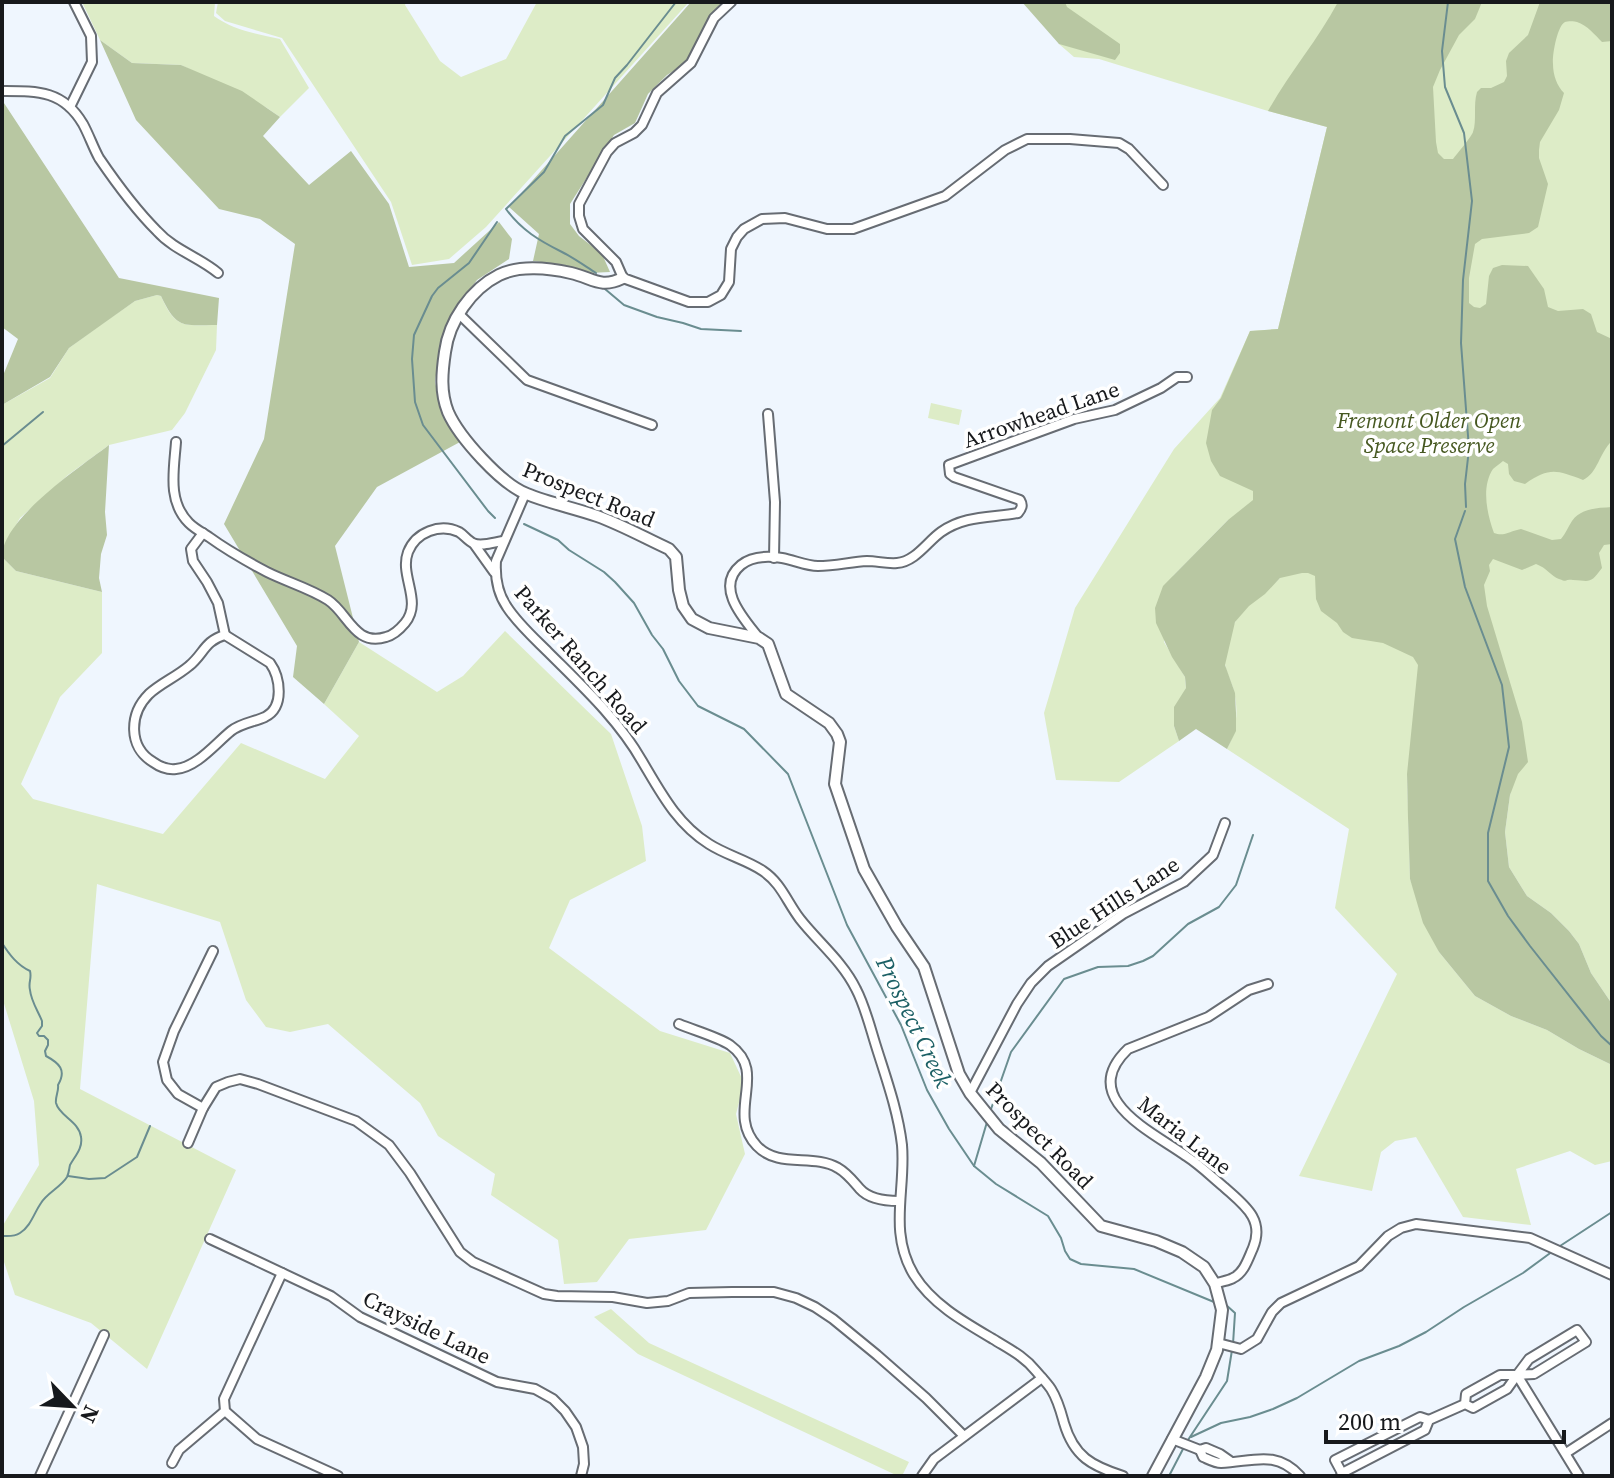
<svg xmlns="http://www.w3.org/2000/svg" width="1614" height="1478" viewBox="0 0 1614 1478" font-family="'Source Serif 4',serif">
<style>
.green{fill:#ddecc7}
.forest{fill:#b8c7a2}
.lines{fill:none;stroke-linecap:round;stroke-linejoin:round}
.stream{stroke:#6a8d90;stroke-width:2}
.minor-casing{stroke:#676c73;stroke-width:12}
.tertiary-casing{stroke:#676c73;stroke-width:14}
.minor{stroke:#fff;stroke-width:8}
.tertiary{stroke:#fff;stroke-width:10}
.labels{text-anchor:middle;stroke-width:7;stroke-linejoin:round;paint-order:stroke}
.street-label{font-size:22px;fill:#17191c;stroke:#fff}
.park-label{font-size:22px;font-style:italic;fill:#465821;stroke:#fff}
.water-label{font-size:24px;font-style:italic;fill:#1c6065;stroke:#fff}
</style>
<rect width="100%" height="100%" fill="#eff6fe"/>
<g class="green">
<path d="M82,2h133l-1,14c19,14 43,18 66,23l29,49 -29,29 -13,-9 -86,-43 -49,-2 -32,-23z"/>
<path d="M218,2h188l-1,3 35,56 21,16 45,-18 31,-57h152l-203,225 -37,32 -37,6 -21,-63 -109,-164 -57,-17 -9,-8z"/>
<path d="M1034,2h578v1002l-21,-31 -12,-29 -10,-13 -18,-18 -24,-17 -18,-29 -4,-35 5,-37 2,-9 -105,-12 3,105 29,73 36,44 36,20 36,14 32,19 33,16v96l-17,4 -25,-14 -54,18 15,56 -68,-8 -47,-80 -21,4 -14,11 -9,39 -73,-15 98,-202 -62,-66 14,-79 -122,-80c10,-18 12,-41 6,-61 -2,-7 -7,-16 -8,-24 -1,-8 6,-35 10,-42 9,-16 32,-31 45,-44l-52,-58 -55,56 -9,66 21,35 1,11 -12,38 5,15 -60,41 -63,-2 -12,-67 31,-105 99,-159 46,-51 30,-67 28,-2 49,-202 -59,-16 -169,-52 -25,-2 -15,-13z"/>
<path d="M157,295l4,1c15,34 23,29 56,29l-1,25 -31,63 -13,17 -63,15 -41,30 -48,43 -18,32v-145l48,-27 19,-30 34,-25 32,-22z"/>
<path d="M931,403l31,7 -3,15 -31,-7z"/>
<path d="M2,557l14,14 86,21v61l-42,44 -39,87 12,15 130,35 78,-91 84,36 34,-43 -35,-32 35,-62 78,50 26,-16 42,-45 106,103 31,92 4,35 -76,39 -21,48 111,83 70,22 14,30 -8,31 9,40 -39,76 -77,9 -32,43 -33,2 -6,-44 -67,-45 4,-21 -57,-38 -18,-33 -92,-79 -38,8 -24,-5 -20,-27 -26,-78 -123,-38 -17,205 156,81 -89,199 -56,-46 -76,-28 -13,-39v-29l37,-62 -5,-64 -32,-104z"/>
<path d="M611,1309l38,34 260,119 -7,14h-4l-260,-122 -44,-37z"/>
</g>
<g class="forest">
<path d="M691,2h37l-40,60 -21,13 -19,19 -13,29 -21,12 -44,69v20l9,12 23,18 8,18 -21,1 -24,-8 -32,-4 6,-27 -30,-27z"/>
<path d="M1022,2h43l2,5 53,37v9l-5,7 -56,-16z"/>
<path d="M1338,2h144l-7,17 -16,16 -19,35 -7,17 3,55 2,11 6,6h9c4,-5 19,-23 20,-27 4,-12 0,-27 4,-40l4,-4h10l13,-6 3,-6 -1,-15 3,-8 19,-18 12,-33h72v39l-10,1c-7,-7 -15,-17 -25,-20 -2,-1 -10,-1 -12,0 -8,4 -13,34 -12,42 0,11 4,22 11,29l-5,17 -19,32 -1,8v8l9,26 -10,43 -9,6 -47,6 -7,5 -6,34v25l5,4 6,1 6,-4 3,-28 4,-8 9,-3 26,1 16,23 4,18 10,4 25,-2 8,5 6,18 15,7v102c-13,12 -14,32 -29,39 -27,-10 -33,-13 -58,4l-11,-3 -5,-7 -1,-10 -5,-3c-3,3 -7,5 -10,8 -12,18 -6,45 1,64 10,4 16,-2 27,-4l31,11 9,-1c5,-6 7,-12 11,-18 9,-13 26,-13 40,-14v37l-8,1 -5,8 3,15c-12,16 -11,13 -29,12 -10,-1 -4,3 -14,-1 -8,-3 -12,-11 -23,-15l-14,6 -29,-11 -4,6 1,6 -6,14 3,21 35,116 6,40 -10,12 -8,21 -5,37 4,35 18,29 24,17 18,18 10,13 12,29 21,31v61l-33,-16 -32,-19 -36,-14 -36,-20 -36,-44 -16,-29 -13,-44 -2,-61 -1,-44 11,-109 -5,-8 -30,-14 -31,-5 -9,-6 -6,-9 -16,-12 -5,-12 -1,-23 -7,-3h-6l-22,5 -15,16 -16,12 -14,16 -10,43 10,28 1,20v18l-9,18 -31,-20 -17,12 -5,-15v-19l12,-19 -1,-11 -13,-20 -16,-34 -1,-15 8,-22 65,-66 25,-20v-9l-33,-15 -9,-15 -5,-18 6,-33 9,-12 29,-67 28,-2 49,-202 -59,-16c21,-38 50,-71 70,-109z"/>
<path d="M100,40l32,23 49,2 61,26 38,26 -17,19 46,49 42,-34 38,53 20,63 45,-4 45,-41 13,17 -3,20 -32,21 -23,31 -13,30 -6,41 8,33 17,27 -83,45 -42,59 24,96 -35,62 -31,-27 4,-31 -73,-122 40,-85 31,-195 -35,-25 -41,-10 -83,-89z"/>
<path d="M2,100l117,178 100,20 -2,27c-34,0 -40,5 -56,-29l-4,-1 -22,6 -31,22 -35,25 -19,29 -48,28v-27l16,-39 -16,-12z"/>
<path d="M109,445l-4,67 2,23 -6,19 -2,24 3,14 -86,-21 -14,-14c0,-38 78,-90 107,-112z"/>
</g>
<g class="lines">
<g class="stream">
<path d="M1448,2l-6,49 3,36 19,46 8,68 -9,79 -2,63 8,106 -4,35 1,23"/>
<path d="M596,273c-11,-7 -22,-15 -34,-21 -22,-11 -41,-22 -56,-43l38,-37 21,-36 38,-31 12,-27 12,-13 49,-63"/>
<path d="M605,289l19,16 33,12 26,6 18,6 40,2"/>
<path d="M2,446l41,-34"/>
<path d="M1465,511l-10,28 10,48 37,98 7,62 -21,86v48l20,35 22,30 71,90 11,10"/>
<path d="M495,518l-7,-7 -65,-86 -8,-23 -3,-43 2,-24 18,-39 6,-8 31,-25 28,-41"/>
<path d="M524,524l34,16 11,10 35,22 11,10 19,21 18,32 11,14 16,32 19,25 46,23 44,45 59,151 54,100 26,65 22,39 25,37 22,18 52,32 13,22 4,13 5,8 11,5 53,5 80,33"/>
<path d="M2,943c7,11 15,22 28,28 2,8 -2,11 0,19 1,11 8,21 12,31v5l-5,7 2,3h5l4,4v5l-3,6 1,5c13,7 21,14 12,29 1,6 -3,12 -2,18 3,13 23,18 25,34 2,11 -6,19 -11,28 -1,4 -1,8 -3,12 -6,10 -20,16 -26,26 -7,10 -10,23 -21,30 -6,4 -11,3 -18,3"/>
<path d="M990,1112l21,-60 53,-73 34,-12 30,-1 15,-5 10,-5 35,-32 31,-17 17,-22 17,-50"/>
<path d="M974,1166l13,-44"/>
<path d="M68,1176l21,3 16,-1 32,-21 13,-31"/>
<path d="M1560,1246l52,-34"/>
<path d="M1225,1304l10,9 -2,31"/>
<path d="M1191,1437l30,-14 29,-6 23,-8 24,-11 62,-37 40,-15 27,-14 38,-25 59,-34 30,-22"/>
<path d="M1186,1443l41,-62 5,-31"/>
<path d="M1169,1476l14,-27"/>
</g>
<g class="minor-casing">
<g id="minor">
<path d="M731,2l-17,16 -23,45 -34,30 -15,32 -8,8 -19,10 -8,9 -28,52v12l4,13 33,33 7,16 66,24h19l13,-7 8,-13 2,-33 6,-12 7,-8 18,-10 23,-1 42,11h26l92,-33 60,-46 22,-11h43l49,4 10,6 34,36"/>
<path d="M2,91c35,0 61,-1 81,33 6,11 10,23 16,34 15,22 39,54 58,73 17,19 42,26 61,42"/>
<path d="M70,107l22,-45 -1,-26 -17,-34"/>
<path d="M459,314l68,66 125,45"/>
<path d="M768,414l7,88 -1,56"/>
<path d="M176,442c-2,28 -9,59 13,81 6,6 14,10 20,14 18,13 39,25 58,35 20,10 42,16 61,28 20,13 27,47 58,37 8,-2 14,-8 19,-14 18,-22 -6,-47 3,-71 8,-20 32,-29 51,-20 5,3 9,9 14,11 8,4 22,-1 30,-2"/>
<path d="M525,494l-29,67c-1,16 2,33 11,46 11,17 27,31 41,45 34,34 70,67 94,109 19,32 35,63 67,83 17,11 38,16 54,27 18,12 24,31 37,48 18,23 43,43 56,70 9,17 14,38 20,57 10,32 22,65 26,99 4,45 -14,87 12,130 18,29 50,47 79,64 16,10 31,17 43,32 5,6 11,12 15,18 7,11 10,23 13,34 10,34 28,43 59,53"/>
<path d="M203,533l-12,16 2,12 14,21 11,21 7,32"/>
<path d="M474,544l20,28"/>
<path d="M225,635l45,28c10,14 15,44 -5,54 -11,5 -24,6 -34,14 -16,13 -34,36 -55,38 -8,1 -16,-2 -23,-7 -25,-15 -24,-48 -4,-68 12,-11 27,-17 40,-28 15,-12 15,-25 36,-31z"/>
<path d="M759,638c-15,-19 -45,-51 -18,-73 11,-9 28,-9 41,-7 12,2 24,8 36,8 16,0 33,-4 49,-5 10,0 20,3 30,2 18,-1 31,-22 44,-31 24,-17 50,-14 77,-19 4,-5 5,-8 2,-13l-66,-23 -4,-3 -1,-9 125,-46 41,-9 46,-22 16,-11h10"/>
<path d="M679,1024c14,6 39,13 51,21 39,28 -5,67 27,101 22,23 56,7 81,22 9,5 15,13 22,21 9,10 26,12 39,12"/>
<path d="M970,1093l47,-89 14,-21 17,-17 75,-52 61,-32 29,-27 12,-32"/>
<path d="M203,1108l-25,-14 -11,-14 -4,-18 11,-31 39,-80"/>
<path d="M188,1143l15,-35 13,-21 12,-5 12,-3 18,5 98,37 33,24 21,28 50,79 13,10 71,32 13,2 56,1 34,6 21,-2 21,-8 43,-1h42l22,6 19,9 18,12 44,36 49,43 38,38"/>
<path d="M210,1239l121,57 29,21 137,65 38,7 18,10 12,12 11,16 7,20 1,17 -3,12"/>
<path d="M282,1273l-58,126 1,12 32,28 81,37"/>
<path d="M1215,1284c6,-3 13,-3 18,-6 11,-5 15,-19 20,-30 12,-29 -9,-43 -29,-61 -12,-10 -24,-22 -38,-31 -35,-25 -109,-58 -58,-107l80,-32 41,-27 19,-6"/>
<path d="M1577,1330l9,12 -52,32 -17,1 12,-16z"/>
<path d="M1218,1343l23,6 16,-10 15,-27 9,-9 78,-37 29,-30 13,-8 15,-4 114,14 82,37"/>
<path d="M1517,1375l62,101"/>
<path d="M1172,1439l28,11 6,-2 14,6 10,7"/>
<path d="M1200,1450l3,7c5,2 12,6 18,6 31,-1 54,-14 79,13"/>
<path d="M1566,1453l46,-30"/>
<path d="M172,1463l7,-13 46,-39"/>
<path d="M1342,1473l-7,-13 85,-43 9,3"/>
<path d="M40,1476l64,-141"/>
<path d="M922,1476l12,-17 108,-81"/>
<path d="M1341,1476l1,-3 83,-43 4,-10 36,-16 8,4 34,-19 10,-14h-17l-34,19 -1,10"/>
</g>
</g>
<g class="tertiary-casing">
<path id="tertiary" d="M623,278c-23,11 -30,0 -52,-5 -22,-5 -52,-8 -72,2 -28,14 -50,46 -54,77 -3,20 -5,40 3,60 11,25 53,72 79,82 22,9 47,14 70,22 25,9 48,22 72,33l7,8 3,33 4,16 9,13 17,9 50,10 9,6 18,50 43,29 8,11 3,8 -5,42 29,85 33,58 27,40 35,107 11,19 29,36 42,34 60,63 55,15 26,11 22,15 11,17 7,26 -5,40 -11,27 -53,99"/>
</g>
<use href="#minor" class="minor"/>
<use href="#tertiary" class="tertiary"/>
</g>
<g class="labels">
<g class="street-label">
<text transform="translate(1041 414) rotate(-19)" y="8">Arrowhead Lane</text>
<text transform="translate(589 494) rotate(22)" y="8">Prospect Road</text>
<text transform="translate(581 659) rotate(49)" y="8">Parker Ranch Road</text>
<text transform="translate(1114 902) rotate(-33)" y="8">Blue Hills Lane</text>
<text transform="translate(1040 1135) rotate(45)" y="8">Prospect Road</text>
<text transform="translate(1185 1135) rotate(38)" y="8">Maria Lane</text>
<text transform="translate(427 1327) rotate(26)" y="8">Crayside Lane</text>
</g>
<g class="park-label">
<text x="1429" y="428">Fremont Older Open<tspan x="1429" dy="25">Space Preserve</tspan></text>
</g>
<g class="water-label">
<text transform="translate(914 1022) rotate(64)" y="8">Prospect Creek</text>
</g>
</g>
<rect width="1614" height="1478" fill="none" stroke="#17191c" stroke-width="8"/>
<g transform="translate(72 1406) rotate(115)" stroke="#ffffff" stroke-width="6" paint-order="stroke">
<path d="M0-6L14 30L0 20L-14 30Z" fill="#17191c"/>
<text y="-12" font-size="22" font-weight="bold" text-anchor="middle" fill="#17191c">N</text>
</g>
<path d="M1326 1430v12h238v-12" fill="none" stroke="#17191c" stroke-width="4"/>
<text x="1338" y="1430" font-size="24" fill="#17191c" stroke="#ffffff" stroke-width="6" paint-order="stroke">200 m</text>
</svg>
